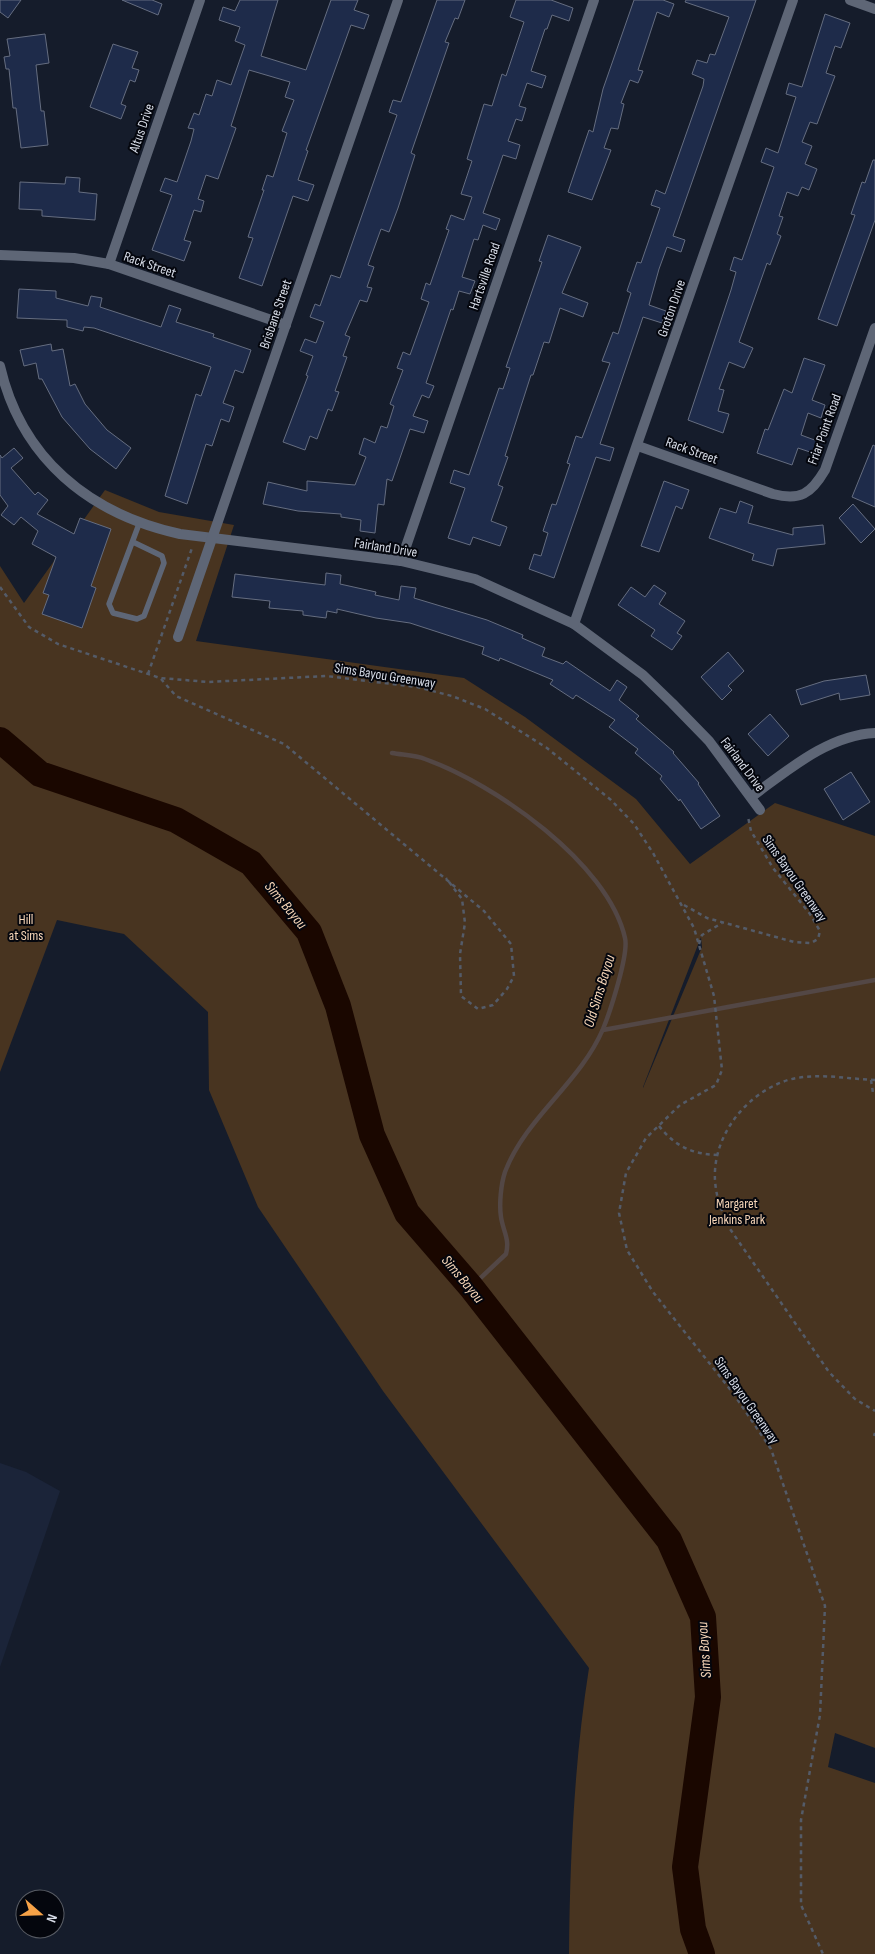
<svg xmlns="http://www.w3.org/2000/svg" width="875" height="1954" viewBox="0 0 875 1954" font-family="'Sofia Sans Condensed',sans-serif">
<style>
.built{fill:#1b2439}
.green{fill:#483420;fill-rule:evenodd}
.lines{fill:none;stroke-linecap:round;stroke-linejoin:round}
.stream{stroke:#534745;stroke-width:4.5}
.river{stroke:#1a0700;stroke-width:26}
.building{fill:#1e2b4a;stroke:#656d80}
.path{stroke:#545b68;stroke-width:2.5;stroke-dasharray:4 4;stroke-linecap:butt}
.lane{stroke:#5e6676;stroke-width:5.5}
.street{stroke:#5e6676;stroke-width:10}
.labels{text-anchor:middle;stroke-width:4;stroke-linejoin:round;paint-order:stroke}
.street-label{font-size:14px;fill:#d7dce7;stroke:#04060d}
.park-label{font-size:14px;fill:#f8d7b9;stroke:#04060d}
.water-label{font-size:15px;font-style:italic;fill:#f8d7b9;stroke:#04060d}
</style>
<rect width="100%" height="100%" fill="#151c2b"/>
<path class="built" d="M0,1463l26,9 34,19 -60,176z"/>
<path class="green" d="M105,490l54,22 75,13 -38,116 268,37 61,39 111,82 54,65 85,-61 100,33v912l-40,-15 -7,34 47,16v171h-306c1,-96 5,-191 20,-286l-206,-277 -125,-184 -49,-117 -1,-78 -84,-78 -67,-14 -57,152v-506l24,37zM701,937l1,10 -59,141v-1z"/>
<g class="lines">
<g class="stream">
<path d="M392,753c11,2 23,2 33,6 70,25 183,104 200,179 4,16 -15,74 -22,91 -23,54 -77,88 -98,143 -4,12 -6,32 -4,45 2,14 9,22 5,37l-35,33"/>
<path d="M603,1030l272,-50"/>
</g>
<path class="river" d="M0,740l40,34 136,46 75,43 58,69 29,74 34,129 35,78 64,74 198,253 34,77 5,80 -23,170 8,62 9,25"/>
</g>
<g class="building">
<path d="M0,0h21l-13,18 -8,-6z"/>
<path d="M122,0h30l10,4 -4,11z"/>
<path d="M240,0h38l-17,56 45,14 25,-70h27l-4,10 15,5 -5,14 -13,-4 -45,125 2,1 -10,29 16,5 -6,16 -15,-5 -31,90 -23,-8 14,-40 -5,-1 16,-47h-2l5,-15 6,2 14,-44 -5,-2 12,-31 -9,-3 5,-15 -41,-12 -18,56 5,2 -18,51 -12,-4 -8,24 6,2 -3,11 -7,-2 -10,30 7,2 -7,19 -32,-11 20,-55 -12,-4 5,-13 12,4 14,-41 3,-12 -6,-1 6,-15 5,2 7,-21 6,2 5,-16 14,5 14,-40 -10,-4 5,-14 -21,-7 4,-13 12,4z"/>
<path d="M437,0h28l-7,19 -3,-1 -10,24 4,1 -38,110 4,2 -17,53 -9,24 -8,-3 -13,36 6,2 -7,20 5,1 -5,14 -7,-2 -15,35 5,2 -7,19 4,1 -12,34 4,1 -7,19 -4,-2 -11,30 -7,-3 -5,14 -22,-8 25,-66 -2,-1 7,-19 -13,-5 5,-12 11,4 8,-21 -14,-5 5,-13 5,2 11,-31 9,3 57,-163 -8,-3 4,-12 8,2z"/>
<path d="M516,0h35l22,8 -4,13 -17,-6 -5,14h-2l-14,42 15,5 -4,12 -15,-5 -8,23 7,2 -4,13 -6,-2 -8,22 12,4 -4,14 -13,-4 -20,58 17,6 -4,11 -13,-5 -5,15 -4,-1 -12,38 13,4 -5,13 -11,-3 -6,19 -2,-1 -25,74 8,3 -5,12 -7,-3 -9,21 15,5 -4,12 -14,-4 -18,52 -5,-2 -3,26 -6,-1 -3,29 -15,-2 1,-11 -20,-3v-3l-43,-3 -35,-7 5,-22 39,9v-10l48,4 11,-28 -7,-3 5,-16 11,5 6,-17 6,2 7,-22 -4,-2 13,-34 -6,-2 6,-16 7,3 19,-53 -8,-3 5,-16 4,2 19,-55 -3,-1 5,-14 13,5 8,-23 -11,-3 11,-33 -5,-2 17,-55 8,2 10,-32 4,2 18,-54 -14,-5z"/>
<path d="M634,0h29l11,4 -5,13 -12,-5 -19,58 5,1 -5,12 -8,-3 -9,23 3,1 -6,25 -7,-1 -7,20 7,2 -19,50 -24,-8 21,-62 4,2 10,-43z"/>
<path d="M686,0h70l-83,236 12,4 -4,12 -14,-5 -8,22 -10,36 17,6 -4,12 -19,-6 -43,127 14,4 -4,13 -14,-4 -42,121 -25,-9 5,-15 7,2 7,-23 -5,-2 9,-27 4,1 14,-41 -3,-1 9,-27 6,2 28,-75 -8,-2 11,-29 5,2 13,-41 -4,-2 10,-29 4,1 19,-55 -9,-3 5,-15 9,4 38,-108 1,-7 -12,-5 5,-14 10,3 3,-9 5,1 14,-38 -44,-15z"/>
<path d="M825,14l25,9 -9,25 -6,-2 -9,27 9,3 -18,48 -7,-2 -8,20 10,4 -7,18 12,5 -8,21 -7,-3 -4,9 -11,-4 -8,24 4,1 -6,17 4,2 -11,29 -3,-2 -28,79 14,6 -9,20 -15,-6 -10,27 5,1 -6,21 11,3 -6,19 -35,-13 43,-130 5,-18 -6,-2 4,-13 8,3 32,-93 -13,-5 5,-14 12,5 18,-56 -10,-3 3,-11 13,4z"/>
<path d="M45,34l4,29 -13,2 5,46h3l4,34 -27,3 -5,-40h-3l-4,-39h-3l-2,-12 6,-1 -3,-17z"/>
<path d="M113,44l25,8 -6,16 7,2 -4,12 -5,-2 -9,24 5,2 -5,13 -31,-12z"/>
<path d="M873,160h2v60l-38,106 -19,-7 37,-104 -4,-1 11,-32 3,1z"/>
<path d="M66,177l14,1 -1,14 18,2 -2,26 -53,-4v-6l-23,-1 1,-27 45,2z"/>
<path d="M548,235l33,12 -19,46 26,10 -5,14 -23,-9 -11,35 -5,-1 -11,33h-2l-26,81 3,1 -10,28 5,2 -12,34 16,6 -7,19 -27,-9 -3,8 -22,-7 17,-50 -15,-5 4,-13 15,5 30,-87 4,1 7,-21 -4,-1 36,-105 -3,-1z"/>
<path d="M19,289l37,2v7l32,8 3,-10 11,2 -2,9 61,20 8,-22 12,4 -5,13 38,12 -1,3 38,13 -8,23 -8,-3 -12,33 11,4 -5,15 -8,-3 -9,27 -6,-2 -19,60 -22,-8 31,-102 5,2 10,-29 -117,-39 -10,-1 -1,4 -16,-4v-7l-50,-2z"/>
<path d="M51,344l1,7 11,-2 7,37 5,-2 10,20 22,26 24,18 -15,21 -26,-20 -28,-32 -20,-38h-3l-3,-16 -12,3 -4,-16z"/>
<path d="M804,358l21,7 -13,35 13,5 -4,13 -13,-5 -7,22 19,7 -4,12 -18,-6 -6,17 -35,-12 8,-24 3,1 16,-41 8,4z"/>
<path d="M873,445l2,1v61l-23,-10z"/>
<path d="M14,448l9,10 -12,10 24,27 3,-3 10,8 -11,14 37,20 6,-16 31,11 -20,57 5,2 -14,40 -40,-14 7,-19 -6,-2 13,-36 -24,-13 6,-13 -17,-14 -7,8 -13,-10 7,-9 -8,-11v-40l2,3z"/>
<path d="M664,481l25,9 -7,19 -6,-3 -17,46 -18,-6z"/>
<path d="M740,501l13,5 -5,17 45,12v-7l30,-3 2,19 -48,5 -4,17 -21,-6 2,-6 -45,-16 11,-30 16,5z"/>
<path d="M853,504l22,25 -14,14 -22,-25z"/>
<path d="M326,573l15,2 -1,9 36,8 -1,3 24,5 2,-14 15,2 -2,10 73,22 36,15 -1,3 23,10 -3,8 21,8 3,-3 44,30 7,-11 10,7 -8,13 20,16 -3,3 38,33 -1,1 26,30 -1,1 22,32 -19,13 -21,-30 -1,2 -19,-22 2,-3 -27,-23 3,-4 -29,-22 6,-7 -39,-25 -3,4 -23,-15 3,-4 -53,-22 -1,3 -17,-7 2,-7 -74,-24 -34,-5 -39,-9v4l-10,-2 -1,7 -23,-3v-4l-34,-3 1,-7 -38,-4 3,-23 90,11z"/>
<path d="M654,585l12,8 -7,11 26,17 -8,12 5,3 -10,14 -21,-14 4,-6 -37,-25 13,-18 14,10z"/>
<path d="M728,652l16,19 -16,15 4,4 -10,10 -21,-23z"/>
<path d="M866,675l4,20 -30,5 -1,-7 -38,12 -5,-15 28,-9z"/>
<path d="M770,714l19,22 -21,20 -20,-22z"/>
<path d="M851,772l19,30 -27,18 -19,-31z"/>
</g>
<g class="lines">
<g class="path">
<path d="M0,587l29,40 29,17 102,34 48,4 118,-6 91,11 35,9 33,13 62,39 64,52 23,24 19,29 41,75 20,68 8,74 -6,15 -36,20 -34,33 -20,35 -7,40 8,37 26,42 80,101 38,56 54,157 -5,109 -19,105v85l22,49"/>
<path d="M148,674l44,-126"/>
<path d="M161,679l15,17 108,48 200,167 27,33 3,32 -7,13 -14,16 -15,4 -17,-13 -1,-42 5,-31 -3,-24 -16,-21"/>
<path d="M684,905l23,13 87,24 17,1 7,-4 2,-8 -10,-17 -37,-46 -22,-37 -3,-14"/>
<path d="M699,944l3,-9 20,-12"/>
<path d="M871,1080l2,13"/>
<path d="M875,1080c-29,-1 -58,-8 -87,0 -45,14 -80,62 -72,109 2,14 8,27 14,40l99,143 26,27 20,12"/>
<path d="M659,1126c16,20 32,28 59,29"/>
<path d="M874,1436l1,-3"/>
</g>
<path class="lane" d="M133,542l29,14 2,7 -20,53 -7,3 -24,-6 -4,-9 30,-80"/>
<g class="street">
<path d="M850,0l25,9"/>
<path d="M0,255l74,3 35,6 177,61"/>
<path d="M109,264l91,-264"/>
<path d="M0,366c21,92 89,148 180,168l221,27 74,18 99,45 69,51 29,28 37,38 51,69"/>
<path d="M638,446l135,48c27,7 38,0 52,-24l50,-142"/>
<path d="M401,561l193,-561"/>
<path d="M574,624l219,-624"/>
<path d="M178,637l220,-637"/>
<path d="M751,797c36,-26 77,-62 124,-64"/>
</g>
</g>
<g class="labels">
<g class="street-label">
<text transform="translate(141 128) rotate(-71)" y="5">Altus Drive</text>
<text transform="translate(150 264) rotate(19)" y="5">Rack Street</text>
<text transform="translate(484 276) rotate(-71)" y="5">Hartsville Road</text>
<text transform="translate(671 308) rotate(-71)" y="5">Groton Drive</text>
<text transform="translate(275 314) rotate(-71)" y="5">Brisbane Street</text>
<text transform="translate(824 429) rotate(-70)" y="5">Friar Point Road</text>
<text transform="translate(692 450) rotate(20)" y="5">Rack Street</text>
<text transform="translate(386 547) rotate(9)" y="5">Fairland Drive</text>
<text transform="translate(385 675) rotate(9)" y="5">Sims Bayou Greenway</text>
<text transform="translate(743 764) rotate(53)" y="5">Fairland Drive</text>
<text transform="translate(795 878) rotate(55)" y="5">Sims Bayou Greenway</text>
<text transform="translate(747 1400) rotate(55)" y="5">Sims Bayou Greenway</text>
</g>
<g class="park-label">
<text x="26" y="924">Hill<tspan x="26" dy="16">at Sims</tspan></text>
<text x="737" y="1208">Margaret<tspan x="737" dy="16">Jenkins Park</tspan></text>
</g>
<g class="water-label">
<text transform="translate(286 905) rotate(50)" y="5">Sims Bayou</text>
<text transform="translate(599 991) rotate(-73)" y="5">Old Sims Bayou</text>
<text transform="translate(463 1279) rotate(50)" y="5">Sims Bayou</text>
<text transform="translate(704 1650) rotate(-94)" y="5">Sims Bayou</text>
</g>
</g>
<g transform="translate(40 1914) rotate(110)"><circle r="24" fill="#04060d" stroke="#585c64"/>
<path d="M0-4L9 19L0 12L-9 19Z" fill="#f6a247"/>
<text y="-8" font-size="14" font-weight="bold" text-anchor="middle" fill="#d7dce7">N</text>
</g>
</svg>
